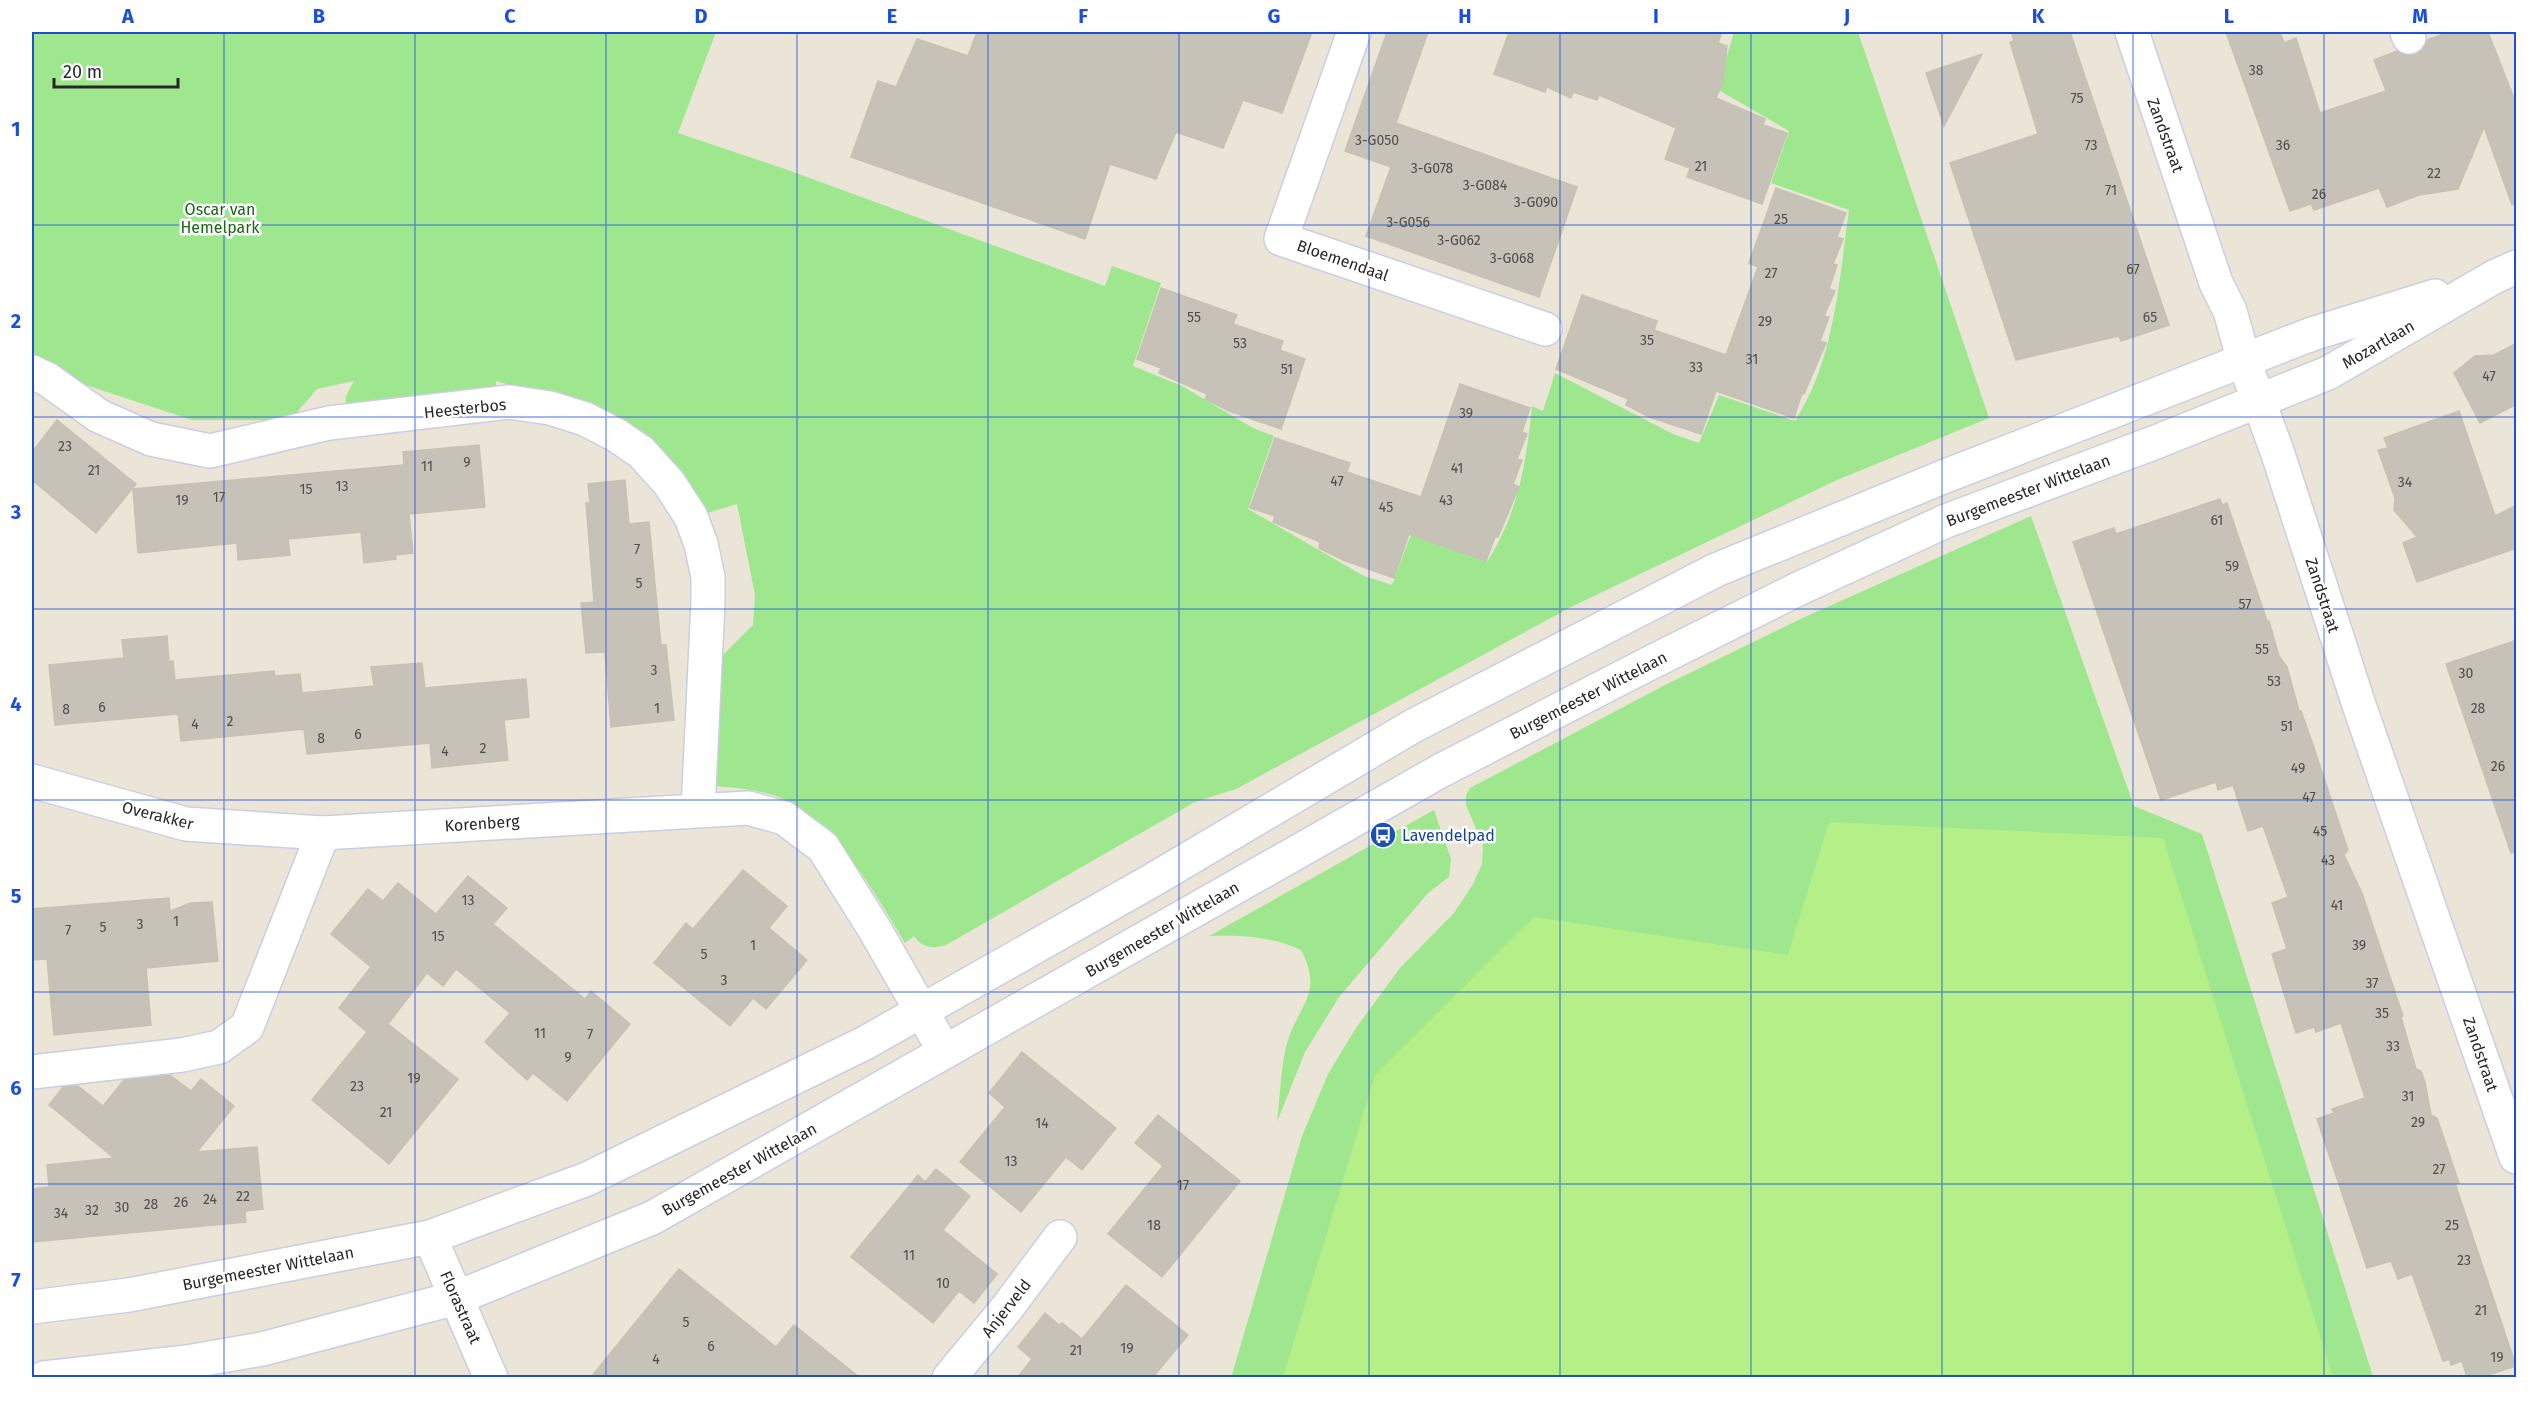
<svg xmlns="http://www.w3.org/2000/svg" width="2548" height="1409" viewBox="0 0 2548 1409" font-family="'Fira Sans',sans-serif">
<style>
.green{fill:#9ee78e}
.pitch{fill:#b4ef88}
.building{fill:#c6c2b7;stroke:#c6c2b1;stroke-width:1.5}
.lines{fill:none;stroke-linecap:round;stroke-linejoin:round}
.minor-casing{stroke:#cccde2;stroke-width:36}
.minor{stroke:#fff;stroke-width:33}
.grid{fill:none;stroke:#1d4ed8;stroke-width:1.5;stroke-opacity:0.55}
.labels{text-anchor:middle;stroke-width:5;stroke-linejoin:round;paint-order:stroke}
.number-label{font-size:14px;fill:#4f4e4b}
.street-label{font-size:16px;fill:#272727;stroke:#fff}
.park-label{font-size:16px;fill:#186714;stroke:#fff}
.transit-label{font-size:16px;fill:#164399;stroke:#fff;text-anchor:start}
.neatline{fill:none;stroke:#1d4ed8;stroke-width:2}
.grid-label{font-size:20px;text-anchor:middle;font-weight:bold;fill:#1d4ed8}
</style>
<rect width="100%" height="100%" fill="#ebe5d7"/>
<g class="green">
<path d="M32,32h684l-38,101 107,36 320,117 7,-20 49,17 -28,83 49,20 71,42 21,8 -26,73 116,67 28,9 19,-50 76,27c32,-51 39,-98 45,-156l11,5 12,-38 118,61 26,9 20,-48 76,26c40,-62 44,-140 54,-211l-78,-27 18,-52 -72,-42 17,-57h124l131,386 -152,62 -264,126 -337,183 -41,13 -249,143c-13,4 -24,3 -32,-9l-9,7c-26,-44 -70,-120 -117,-142 -19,-10 -55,-14 -77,-15l7,-126 35,-35 2,-30 -18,-91 -36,11 -11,-25 -171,-102 -23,-7v12l-151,16 1,-13 8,-15 -37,8 -24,28 -22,3h-79l-109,-36 -51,-26z"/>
<path d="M2031,516l103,290 68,28 171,543 -1142,1 71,-242 26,-62 28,-46 44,-60 54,-55 19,-29 9,-20 1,-19 -17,-40v-10l4,-7 195,-103 142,-69z"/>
<path d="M1434,810l17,49 -2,18 -21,16 -89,104 -34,55 -28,70c3,-23 4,-61 11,-82 13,-38 35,-48 13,-90 -33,-14 -57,-15 -92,-14z"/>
</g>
<path class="pitch" d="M1829,822l334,16 170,539h-1050l92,-302 159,-158 254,38z"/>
<g class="building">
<path d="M977,32h335l-30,81 -39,-13 -20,48 -47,-16 -20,47 -46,-15 -25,75 -234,-82 27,-76 18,6 21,-48 51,17z"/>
<path d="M1387,32h41l-32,91 181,64 -38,110 -173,-61 25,-69 -46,-16z"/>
<path d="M1509,32h213l-4,11 9,3 -4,36 -7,16 49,21 -2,6 24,8 -25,71 -75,-27 3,-9 -25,-9 11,-31 -77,-33 -2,5 -24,-8 -2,6 -24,-11 -2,5 -51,-18z"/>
<path d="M2011,32h59l99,293 -48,16 -2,-5 -103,24 -66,-197 88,-29 -28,-92 4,-1z"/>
<path d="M2226,32h54l4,11 12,-5 24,75 66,-22 -12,-31 23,-9 9,4h9l8,-6 4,-9 22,-8h39l29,74v98l-5,1 -28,-78 -26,62 -39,6 -32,12 -8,-19 -65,22 -3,-6 -21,7z"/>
<path d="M1982,54l-38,72 -18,-53z"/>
<path d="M1776,188l70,25 -9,24 6,2 -10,25 4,1 -8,24 6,2 -11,25 5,1 -9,24 6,2 -22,51 -2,-1 -8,25 -78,-27 -15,43 -52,-17 -23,-12 2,-6 -72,-30 26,-74 75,26 -3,9 72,25 32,-88 -9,-4z"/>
<path d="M1161,288l76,27 -4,9 50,17 -3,9 25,9 -24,70 -52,-18 -24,-12 2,-5 -48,-21 2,-5 -24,-9z"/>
<path d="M2517,343v61l-37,19 -26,-50 21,-17 19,-1z"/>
<path d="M1460,384l70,24 -8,24 5,2 -10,25 5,1 -9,24 6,3 -21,50h-3l-9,24 -77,-27 -15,44 -51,-18 -24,-12 1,-6 -47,-20 2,-6 -25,-8 25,-70 75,25 -3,9 74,25z"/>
<path d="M2459,411l36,105 22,-11v43l-100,34 -14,-39 14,-6 -23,-27 1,-12 -17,-48 10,-2 -4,-10z"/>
<path d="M57,420l79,64 -40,49 -64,-53v-28z"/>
<path d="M479,445l6,62 -76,7 4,39 -18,2 1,4 -32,4 -3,-31 -73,7 2,16 -52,5 -1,-17 -99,10 -5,-64 271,-24 -1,-13z"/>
<path d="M625,480l4,44 20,-2 12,123h5l8,75 -63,7 -6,-75 -19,1 -5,-50 13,-1 -8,-99h4l-2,-19z"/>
<path d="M2220,499l2,6 5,-2 40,118h2l10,35 8,11 12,44h2l10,28 37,111 -4,5 18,38 41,123 -2,1 15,52 5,2 4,11 6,33 6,3 22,65h-4l61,183 -34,11h-15l-5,-16 -11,4 -2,-6 -6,2 -31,-87 -14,5 -7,-18 -24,7 -50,-149 17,-6 -2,-4 33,-11 -24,-75 -25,9 -2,-5 -18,6 -24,-79 15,-5 -15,-46 16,-6 -25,-71 -15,5 -15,-46 -15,5 -2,-8 -55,18 -88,-258 41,-14 2,6z"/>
<path d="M167,636l2,26 4,-1 2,19 99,-9 1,5 25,-2 2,19 72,-7 -3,-19 51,-4 3,25 101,-9 3,38 -25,3 4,40 -76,8 -2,-25 -123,11 -3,-25 -123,12 -3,-27 -123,11 -6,-60 75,-7 -2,-18z"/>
<path d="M2517,640v212l-6,1 -65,-189z"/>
<path d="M743,870l44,36 -18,22 38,32 -41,49 -13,-11 -23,28 -76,-63 32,-40 7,6z"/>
<path d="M468,876l39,32 -14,16 92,75 6,-8 39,33 -63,77 -34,-28 -6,7 -42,-38 25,-29 -54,-44 -13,17 -16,-13 -39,51 70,55 -69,85 -77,-64 55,-68 -28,-24 32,-41 -40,-33 37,-45 15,12 15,-18 38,31z"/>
<path d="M169,898l1,13 21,-8 21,-1 6,59 -72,7 5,57 -97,10 -7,-76 -15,1v-51z"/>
<path d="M1022,1052l94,76 -34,42 -16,-13 -45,55 -61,-50 45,-55 -16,-14z"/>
<path d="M170,1075l21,16 10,-12 33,27 -37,46 60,-5 6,62 -18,2 1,11 -214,20v-53l17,-2 -2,-22 67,-7 -65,-53 14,-18 15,-1 25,20 21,-26z"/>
<path d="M1158,1115l82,66 -78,96 -54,-43 55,-68 -28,-23z"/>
<path d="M936,1169l34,27 -27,34 54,44 -23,29 -15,-12 -26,32 -82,-66 67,-82 7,7z"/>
<path d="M679,1269l97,78 18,-22 65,52h-268z"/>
<path d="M1126,1285l62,50 -35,42h-135l14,-18 -14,-12 27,-34 14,12 3,-2 20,16z"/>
</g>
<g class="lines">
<g class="minor-casing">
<g id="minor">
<path d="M1354,32l-73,207 264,90"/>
<path d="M2132,32l84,251 14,28 14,50 34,93 81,251 157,452"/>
<path d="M2407,32l2,5"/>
<path d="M32,372l15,7 52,37 52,23 59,12 119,-28 181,-21 40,6 35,11 31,16 25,17 28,31 22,34 10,27 7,33v25l-10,208"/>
<path d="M32,781l154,43 137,9 425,-25 36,10 39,29 52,83 70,122"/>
<path d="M32,1072l150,-17 37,-8 28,-20 76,-194"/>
<path d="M430,1237l61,141"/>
<path d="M32,1307l97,-12 301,-58 157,-58 278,-136 286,-162 262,-155 303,-156 232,-95 364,-141 123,-38"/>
<path d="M44,1378l143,-16 75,-13 194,-51 196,-80 788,-447 208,-107 150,-75 148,-68 210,-79 172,-69 166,-96 22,-10"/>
<path d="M949,1378l58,-70 53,-71"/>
</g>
</g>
<use href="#minor" class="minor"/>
</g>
<path class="grid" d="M224,32v1346M415,32v1346M606,32v1346M797,32v1346M988,32v1346M1179,32v1346M1369,32v1346M1560,32v1346M1751,32v1346M1942,32v1346M2133,32v1346M2324,32v1346M32,225h2484M32,417h2484M32,609h2484M32,800h2484M32,992h2484M32,1184h2484"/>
<defs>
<g id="bus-disc" transform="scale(1.35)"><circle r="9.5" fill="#1a4fb4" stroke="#fff"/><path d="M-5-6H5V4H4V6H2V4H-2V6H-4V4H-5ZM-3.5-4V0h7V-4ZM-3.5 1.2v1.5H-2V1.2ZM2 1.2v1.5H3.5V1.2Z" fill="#fff"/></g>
</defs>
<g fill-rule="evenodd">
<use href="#bus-disc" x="1383" y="835"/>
</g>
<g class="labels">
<g class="number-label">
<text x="2256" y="75">38</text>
<text x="2077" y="103">75</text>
<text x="1377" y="145">3-G050</text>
<text x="2091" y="150">73</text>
<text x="2283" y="150">36</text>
<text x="1701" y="171">21</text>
<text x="1432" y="173">3-G078</text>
<text x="2434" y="178">22</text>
<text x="1485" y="190">3-G084</text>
<text x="2111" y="195">71</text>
<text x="2319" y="199">26</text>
<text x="1536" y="207">3-G090</text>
<text x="1781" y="224">25</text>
<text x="1408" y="227">3-G056</text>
<text x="1459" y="245">3-G062</text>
<text x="1512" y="263">3-G068</text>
<text x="2133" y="274">67</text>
<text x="1771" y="278">27</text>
<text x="1194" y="322">55</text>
<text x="2150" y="322">65</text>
<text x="1765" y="326">29</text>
<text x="1647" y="345">35</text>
<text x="1240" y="348">53</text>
<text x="1752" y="364">31</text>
<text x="1696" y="372">33</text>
<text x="1287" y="374">51</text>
<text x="2489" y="381">47</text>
<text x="1466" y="418">39</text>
<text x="65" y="451">23</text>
<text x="467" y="467">9</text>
<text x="427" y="471">11</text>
<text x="1457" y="473">41</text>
<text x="94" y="475">21</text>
<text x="1337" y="486">47</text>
<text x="2405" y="487">34</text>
<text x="342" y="491">13</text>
<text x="306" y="494">15</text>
<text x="219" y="502">17</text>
<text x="182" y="505">19</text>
<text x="1446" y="505">43</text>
<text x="1386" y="512">45</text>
<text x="2217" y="525">61</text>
<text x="637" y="554">7</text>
<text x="2232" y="571">59</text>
<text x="639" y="588">5</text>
<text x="2245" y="609">57</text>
<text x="2262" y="654">55</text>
<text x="654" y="675">3</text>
<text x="2466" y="678">30</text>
<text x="2274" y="686">53</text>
<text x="102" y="712">6</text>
<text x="657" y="713">1</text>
<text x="2478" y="713">28</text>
<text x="66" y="714">8</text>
<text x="230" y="726">2</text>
<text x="195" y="729">4</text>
<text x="2287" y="731">51</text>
<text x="358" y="739">6</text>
<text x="321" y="743">8</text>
<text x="483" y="753">2</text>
<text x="445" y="756">4</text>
<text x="2498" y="771">26</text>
<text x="2298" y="773">49</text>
<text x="2309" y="802">47</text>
<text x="2320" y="836">45</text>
<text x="2328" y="865">43</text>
<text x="468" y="905">13</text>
<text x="2337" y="910">41</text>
<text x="176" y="926">1</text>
<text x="140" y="929">3</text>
<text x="103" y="932">5</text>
<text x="68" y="935">7</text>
<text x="438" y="941">15</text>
<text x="753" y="950">1</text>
<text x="2359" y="950">39</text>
<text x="704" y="959">5</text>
<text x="724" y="985">3</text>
<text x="2372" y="988">37</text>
<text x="2382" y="1018">35</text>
<text x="540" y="1038">11</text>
<text x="590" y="1039">7</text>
<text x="2393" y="1051">33</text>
<text x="568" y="1062">9</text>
<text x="414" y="1083">19</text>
<text x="357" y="1091">23</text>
<text x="2408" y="1101">31</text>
<text x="386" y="1117">21</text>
<text x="2418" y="1127">29</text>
<text x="1042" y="1128">14</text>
<text x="1011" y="1166">13</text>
<text x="2439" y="1174">27</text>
<text x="1183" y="1190">17</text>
<text x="243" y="1201">22</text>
<text x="210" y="1204">24</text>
<text x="181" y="1207">26</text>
<text x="151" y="1209">28</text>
<text x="122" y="1212">30</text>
<text x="92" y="1215">32</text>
<text x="61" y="1218">34</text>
<text x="1154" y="1230">18</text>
<text x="2452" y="1230">25</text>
<text x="909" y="1260">11</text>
<text x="2464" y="1265">23</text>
<text x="943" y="1288">10</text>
<text x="2481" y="1315">21</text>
<text x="686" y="1327">5</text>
<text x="711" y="1351">6</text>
<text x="1127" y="1353">19</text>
<text x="1076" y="1355">21</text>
<text x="2497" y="1362">19</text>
<text x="656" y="1364">4</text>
</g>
<g class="street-label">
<text transform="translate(2166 135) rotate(70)" y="6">Zandstraat</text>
<text transform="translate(1343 260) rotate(19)" y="6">Bloemendaal</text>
<text transform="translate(2378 344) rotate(-30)" y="6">Mozartlaan</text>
<text transform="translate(465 408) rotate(-6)" y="6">Heesterbos</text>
<text transform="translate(2028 490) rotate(-21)" y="6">Burgemeester Wittelaan</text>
<text transform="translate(2323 595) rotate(72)" y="6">Zandstraat</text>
<text transform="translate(1588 695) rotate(-27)" y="6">Burgemeester Wittelaan</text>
<text transform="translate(158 815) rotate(14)" y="6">Overakker</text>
<text transform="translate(482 823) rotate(-4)" y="6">Korenberg</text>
<text transform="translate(1162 929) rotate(-30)" y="6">Burgemeester Wittelaan</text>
<text transform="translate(2481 1054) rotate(71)" y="6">Zandstraat</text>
<text transform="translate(739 1169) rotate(-29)" y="6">Burgemeester Wittelaan</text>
<text transform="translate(268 1268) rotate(-11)" y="6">Burgemeester Wittelaan</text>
<text transform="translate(461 1307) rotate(66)" y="6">Florastraat</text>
<text transform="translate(1006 1308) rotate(-52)" y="6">Anjerveld</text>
</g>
<g class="park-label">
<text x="220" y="215">Oscar van<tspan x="220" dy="18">Hemelpark</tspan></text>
</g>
<g class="transit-label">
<text x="1402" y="841">Lavendelpad</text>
</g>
</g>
<rect width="2548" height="1409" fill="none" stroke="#ffffff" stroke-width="66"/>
<path d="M54 78v9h124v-9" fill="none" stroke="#272727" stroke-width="3"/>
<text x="63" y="78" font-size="18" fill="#272727" stroke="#ffffff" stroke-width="4.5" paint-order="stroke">20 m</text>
<rect x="33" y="33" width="2482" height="1343" class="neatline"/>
<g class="grid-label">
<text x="128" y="23">A</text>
<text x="319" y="23">B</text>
<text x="510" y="23">C</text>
<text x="701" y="23">D</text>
<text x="892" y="23">E</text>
<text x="1083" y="23">F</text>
<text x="1274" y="23">G</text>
<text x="1465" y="23">H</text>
<text x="1656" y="23">I</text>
<text x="1847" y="23">J</text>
<text x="2038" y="23">K</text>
<text x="2229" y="23">L</text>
<text x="2420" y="23">M</text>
<text x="16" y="136">1</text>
<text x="16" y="328">2</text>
<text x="16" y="519">3</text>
<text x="16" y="711">4</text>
<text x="16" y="903">5</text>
<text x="16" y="1095">6</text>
<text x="16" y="1287">7</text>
</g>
</svg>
